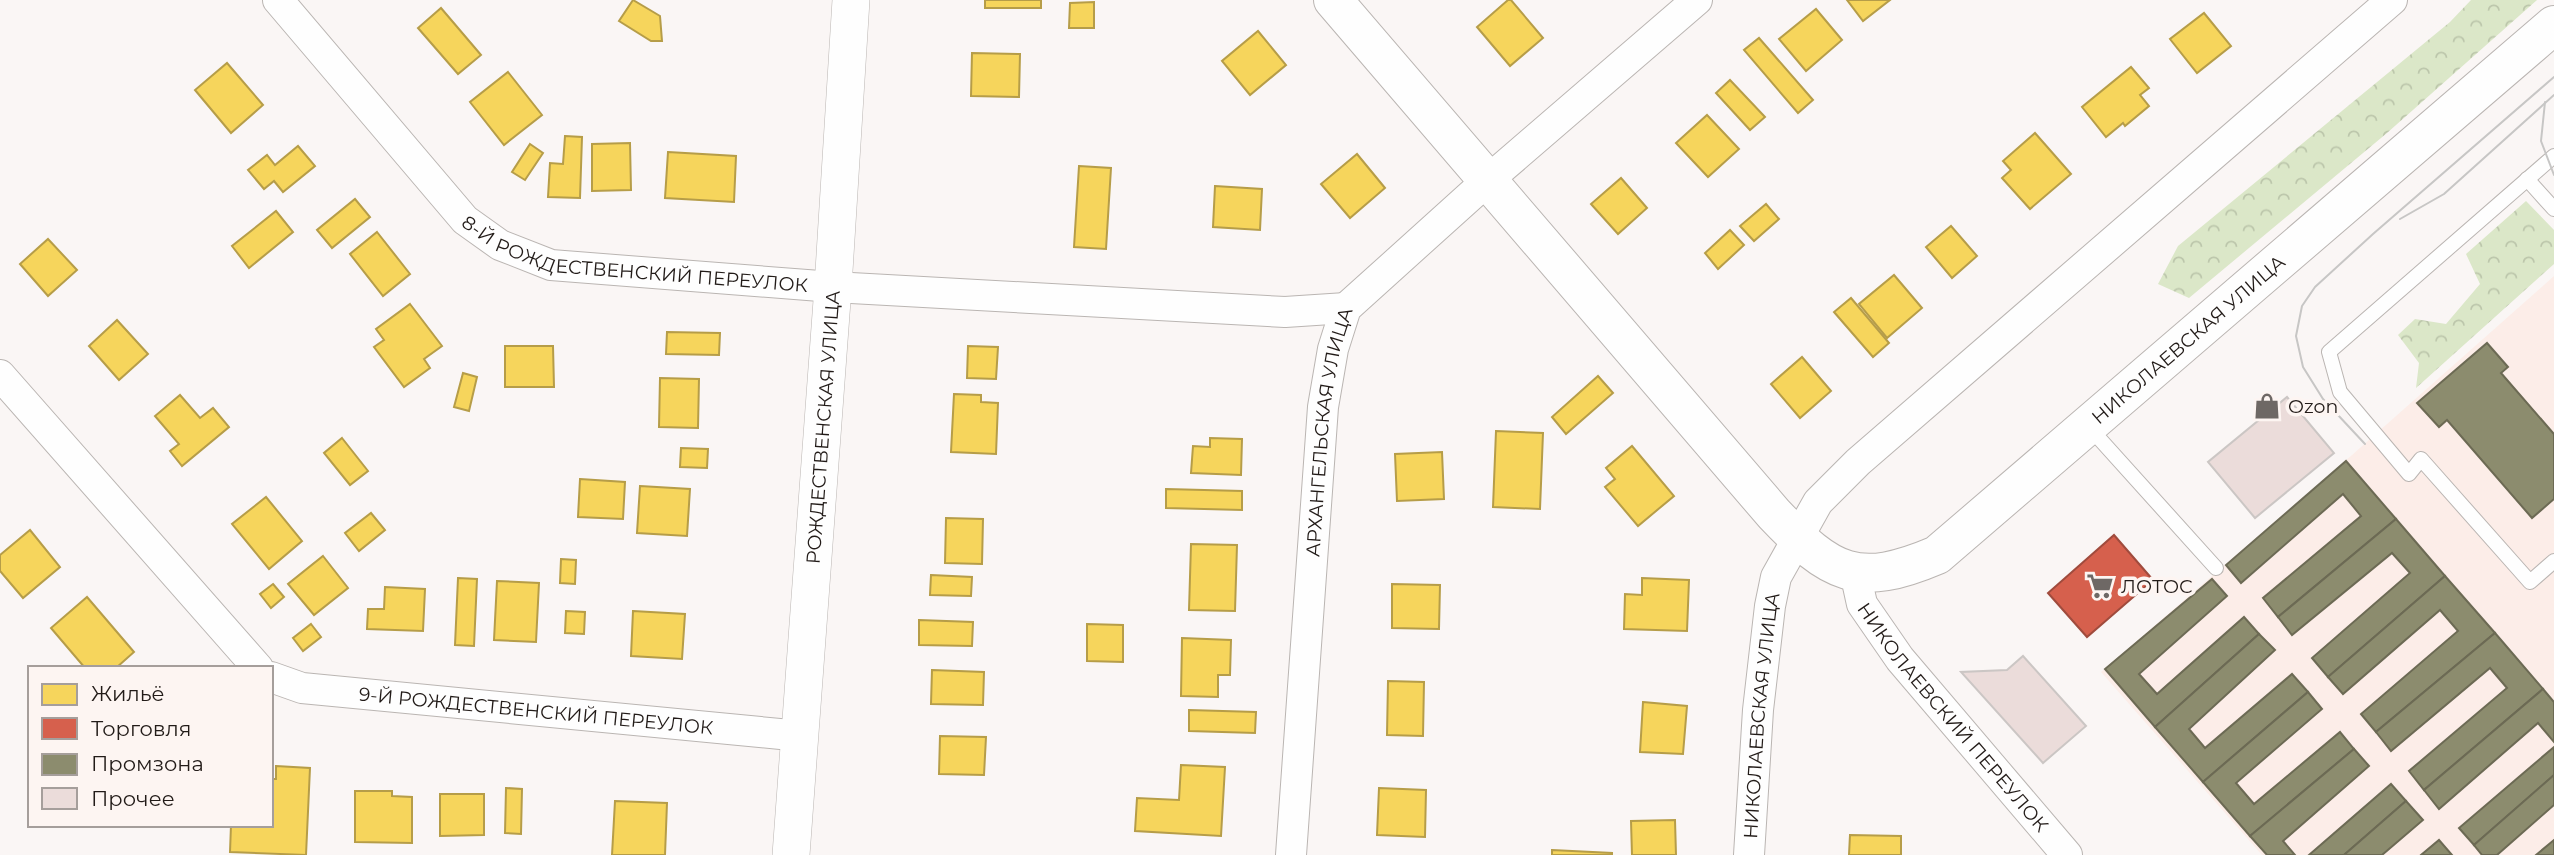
<svg xmlns="http://www.w3.org/2000/svg" width="2554" height="855" viewBox="0 0 2554 855" font-family="Montserrat,sans-serif">
<style>
.built{fill:#fcede8}
.forest{fill:url(#forest-crowns)}
.homes{fill:#f6d55c;stroke:#b69d48;stroke-width:2}
.shops{fill:#d6604d;stroke:#a04b3d;stroke-width:2}
.industry{fill:#8c8c6e;stroke:#6c6a54;stroke-width:2}
.building{fill:#ebdcda;stroke:#cbc6c4;stroke-width:2}
.lines{fill:none;stroke-linecap:round;stroke-linejoin:round}
.service-casing{stroke:#bab5b2;stroke-width:16}
.minor-casing{stroke:#bab5b2;stroke-width:32}
.tertiary-casing{stroke:#bab5b2;stroke-width:38}
.secondary-casing{stroke:#bab5b2;stroke-width:40}
.service{stroke:#fefefe;stroke-width:14}
.minor{stroke:#fefefe;stroke-width:30}
.tertiary{stroke:#fefefe;stroke-width:37}
.secondary{stroke:#fefefe;stroke-width:38}
.tram{stroke:#c7c6c5;stroke-width:2}
.labels{text-anchor:middle;stroke-width:7;stroke-linejoin:round;paint-order:stroke}
.street-label{font-size:19px;fill:#221b18;stroke:#fdf5f2}
.poi-label{font-size:19px;fill:#221b18;stroke:#fdf5f2;text-anchor:start}
</style>
<defs>
<pattern id="forest-crowns" width="20" height="18" patternUnits="userSpaceOnUse" patternTransform="scale(1.75)"><rect width="20" height="18" fill="#dbe7c8"/><path d="M2 6a3 3 0 1 1 6 0M12 15a3 3 0 1 1 6 0" fill="none" stroke="#bcc6ab"/></pattern>
</defs>
<rect width="100%" height="100%" fill="#faf6f5"/>
<path class="built" d="M2554,276v579h-292l-161,-183 251,-217z"/>
<g class="forest">
<path d="M2471,0h66l-150,133 -198,165 -31,-14 20,-38 272,-224z"/>
<path d="M2526,201l28,29v34l-138,124 3,-25 -21,-28 17,-16 31,5 34,-40 -14,-30z"/>
</g>
<g class="homes">
<path d="M633,0l27,16 2,25h-11l-32,-20z"/>
<rect x="985" y="0" width="56" height="8"/>
<path d="M1508,0h3l32,38 -33,28 -33,-39z"/>
<path d="M1847,0h43l-27,21z"/>
<path d="M1094,2v26h-25l1,-25z"/>
<path d="M441,8l40,47 -23,19 -40,-46z"/>
<path d="M1816,9l26,31 -36,31 -27,-32z"/>
<path d="M2204,13l27,33 -34,27 -27,-34z"/>
<path d="M1258,31l28,34 -36,30 -28,-34z"/>
<path d="M1759,38l54,62 -15,13 -54,-63z"/>
<path d="M972,53l48,1 -1,43 -48,-1z"/>
<path d="M227,63l36,42 -32,28 -36,-43z"/>
<path d="M2131,67l18,21 -9,7 9,11 -24,20 -2,-3 -17,14 -24,-30z"/>
<path d="M508,72l34,43 -38,30 -34,-43z"/>
<path d="M1730,80l35,37 -15,13 -34,-37z"/>
<path d="M1707,115l32,34 -31,28 -32,-34z"/>
<path d="M2035,133l36,41 -41,35 -28,-31 9,-8 -8,-9z"/>
<path d="M565,136l17,1 -2,61 -32,-1 2,-34 13,1z"/>
<path d="M630,143l1,47 -39,1v-47z"/>
<path d="M530,144l13,9 -18,27 -13,-8z"/>
<path d="M298,146l17,20 -32,26 -9,-11 -10,8 -16,-19 19,-15 8,10z"/>
<path d="M668,152l68,4 -2,46 -69,-4z"/>
<path d="M1357,154l28,34 -35,30 -29,-34z"/>
<path d="M1079,166l32,2 -5,81 -32,-2z"/>
<path d="M1621,178l26,30 -29,26 -27,-30z"/>
<path d="M1215,186l47,3 -2,41 -47,-3z"/>
<path d="M355,199l15,18 -38,31 -15,-18z"/>
<path d="M1766,204l13,15 -25,22 -14,-15z"/>
<path d="M276,211l17,21 -44,36 -17,-22z"/>
<path d="M1951,226l26,30 -25,22 -26,-31z"/>
<path d="M1730,230l14,15 -26,24 -13,-16z"/>
<path d="M377,232l33,42 -27,22 -33,-42z"/>
<path d="M48,239l29,31 -29,26 -28,-32z"/>
<path d="M1894,275l28,33 -35,30 -28,-34z"/>
<path d="M1851,298l38,45 -16,14 -39,-45z"/>
<path d="M410,304l32,42 -18,13 6,9 -26,19 -30,-40 10,-7 -8,-11z"/>
<path d="M117,320l31,34 -29,26 -30,-34z"/>
<path d="M667,332l53,1 -1,22 -53,-1z"/>
<path d="M505,346h48l1,41h-49z"/>
<path d="M968,346l30,1 -2,32 -29,-1z"/>
<path d="M1802,357l29,34 -31,27 -29,-34z"/>
<path d="M463,373l14,4 -8,34 -15,-4z"/>
<path d="M1598,376l15,17 -47,41 -14,-17z"/>
<path d="M660,378l39,1 -1,49 -39,-1z"/>
<path d="M954,394l27,1v7l17,1 -2,51 -45,-2z"/>
<path d="M180,395l20,23 13,-10 16,19 -47,39 -12,-15 9,-7 -24,-28z"/>
<path d="M1496,431l47,2 -3,76 -47,-2z"/>
<path d="M342,438l26,33 -18,14 -26,-32z"/>
<path d="M1210,438l32,1 -1,36 -50,-2 2,-27 17,1z"/>
<path d="M1632,446l42,50 -36,30 -33,-39 10,-8 -9,-11z"/>
<path d="M681,448l27,1 -1,19 -27,-1z"/>
<path d="M1442,452l2,47 -47,2 -2,-47z"/>
<path d="M580,479l45,3 -2,37 -45,-2z"/>
<path d="M640,486l50,3 -3,47 -50,-3z"/>
<path d="M1166,489l76,2v19l-76,-2z"/>
<path d="M266,497l36,44 -33,28 -37,-45z"/>
<path d="M371,513l14,17 -26,21 -14,-18z"/>
<path d="M946,518l37,1 -1,45 -37,-1z"/>
<path d="M30,530l30,37 -37,31 -23,-27v-16z"/>
<path d="M1191,544l46,1 -2,66 -46,-1z"/>
<path d="M323,556l25,32 -34,27 -26,-31z"/>
<path d="M561,559l15,1 -1,24 -15,-1z"/>
<path d="M931,575l41,2 -1,19 -41,-1z"/>
<path d="M458,578l19,1 -3,67 -19,-1z"/>
<path d="M1642,578l47,2 -2,51 -63,-2 1,-35 17,1z"/>
<path d="M497,581l42,2 -3,59 -42,-2z"/>
<path d="M273,584l11,13 -13,11 -11,-14z"/>
<path d="M1392,584l48,1 -1,44 -47,-1z"/>
<path d="M385,587l40,2 -2,42 -56,-2 1,-20h16z"/>
<path d="M87,597l47,55 -18,16h-31l-34,-40z"/>
<path d="M566,611l19,1 -1,22 -19,-1z"/>
<path d="M633,611l52,3 -3,45 -51,-3z"/>
<path d="M919,620l54,2 -1,24 -53,-1z"/>
<path d="M311,624l10,13 -18,14 -10,-13z"/>
<path d="M1087,624l36,1v37l-36,-1z"/>
<path d="M1182,638l49,2 -1,35h-12v22l-37,-1z"/>
<path d="M932,670l52,2 -1,33 -52,-1z"/>
<path d="M1388,681l36,1 -1,54 -36,-1z"/>
<path d="M1643,702l44,4 -4,48 -43,-2z"/>
<path d="M1189,710l67,2 -1,21 -66,-2z"/>
<path d="M940,736l46,1 -2,38 -45,-1z"/>
<path d="M1181,765l44,2 -4,69 -86,-5 2,-33 42,2z"/>
<path d="M276,766l34,2 -4,87 -76,-3 1,-27h40v-46h5z"/>
<path d="M506,788l16,1 -1,45 -16,-1z"/>
<path d="M1379,788l47,2 -1,47 -48,-2z"/>
<path d="M355,791h37v5l20,1v46l-57,-1z"/>
<path d="M440,794h44v41l-44,1z"/>
<path d="M615,801l52,2 -2,52h-53z"/>
<path d="M1675,820l1,35h-44l-1,-34z"/>
<path d="M1850,835l51,1v19h-52z"/>
<path d="M1552,850l60,3v2h-60z"/>
</g>
<path class="shops" d="M2114,535l39,45 -66,57 -39,-44z"/>
<g class="industry">
<path d="M2487,343l21,24 -7,6 53,61v65l-22,19 -85,-98 -8,7 -22,-24z"/>
<path d="M2346,461l50,58 -118,98 -15,-19 98,-82 -18,-22 -102,89 -15,-18z"/>
<path d="M2396,519l49,57 -117,101 -16,-19 98,-85 -18,-20 -100,82 -14,-18z"/>
<path d="M2445,576l50,57 -119,99 -15,-18 97,-83 -18,-21 -97,84 -15,-17z"/>
<path d="M2212,579l15,17 -88,78 18,20 87,-77 15,17 -104,93 -50,-58z"/>
<path d="M2495,633l48,56 -119,101 -15,-19 98,-83 -17,-20 -99,83 -15,-19z"/>
<path d="M2259,634l16,16 -86,79 16,19 87,-74 16,18 -105,90 -48,-55z"/>
<path d="M2543,689l11,13v40l-16,-19 -99,86 -15,-19z"/>
<path d="M2308,692l14,17 -86,74 18,21 86,-72 14,17 -104,87 -47,-54z"/>
<path d="M2554,747v28l-80,70 -15,-17z"/>
<path d="M2354,749l15,17 -86,75 12,14h-28l-17,-19z"/>
<path d="M2554,775v30l-57,50h-15l-8,-10z"/>
<path d="M2391,784l15,17 -62,54h-35z"/>
<path d="M2406,801l17,19 -41,35h-38z"/>
<path d="M2439,840l13,15h-31z"/>
<path d="M2554,840v15h-18z"/>
</g>
<g class="building">
<path d="M2287,397l47,56 -79,65 -47,-56z"/>
<path d="M2023,656l63,70 -43,37 -82,-91 46,-2z"/>
</g>
<g class="lines">
<g class="service-casing">
<g id="service">
<path d="M2554,156l-225,196 11,40 69,82 12,-15 109,123 24,-21"/>
<path d="M2527,179l27,30"/>
<path d="M2088,426l128,142"/>
</g>
</g>
<g class="minor-casing">
<g id="minor">
<path id="s1" d="M278,0l187,220 35,25 51,20 282,22 452,25 61,-4"/>
<path d="M0,375l258,293"/>
<path id="s2" d="M1855,572l7,32 38,55 167,196"/>
<path id="s3" d="M271,677l31,11 499,48"/>
<path id="s4" d="M1291,855l32,-448 10,-58 13,-41 142,-128 209,-180"/>
<path id="s5" d="M1749,855l9,-145 12,-104 6,-29 42,-75 40,-40 534,-462"/>
</g>
</g>
<g class="tertiary-casing">
<g id="tertiary">
<path id="s6" d="M791,855l42,-568 18,-287"/>
</g>
</g>
<g class="secondary-casing">
<g id="secondary">
<path id="s7" d="M1333,0l441,514c57,60 83,75 163,41l617,-530"/>
</g>
</g>
<use href="#service" class="service"/>
<use href="#minor" class="minor"/>
<use href="#tertiary" class="tertiary"/>
<use href="#secondary" class="secondary"/>
<g class="tram">
<path d="M2545,102l-4,39 13,34"/>
<path d="M2400,219l44,-25 110,-99"/>
<path d="M2365,444l-42,-45 -20,-32 -7,-31 6,-30 13,-19 58,-53 181,-157"/>
</g>
</g>
<defs>
<g id="shop-bare" transform="scale(2.1)"><path d="M-5-2.5h2.3a2.7 3.5 0 0 1 5.4 0H5L5.5 6h-11ZM-1.5-2.5h3a1.5 2.3 0 0 0-3 0Z" fill="#6e6865" stroke="#fdf5f2" stroke-width="2.5" paint-order="stroke"/></g>
<g id="supermarket-bare" transform="scale(2.1)"><path d="M-6-5.5h2.5l.6 2H6L4.5 2H-2.5L-4.4-4H-6ZM-1.5 3.2a1.3 1.3 0 1 0 .1 0ZM3 3.2a1.3 1.3 0 1 0 .1 0Z" fill="#6e6865" stroke="#fdf5f2" stroke-width="2.5" paint-order="stroke"/></g>
</defs>
<g fill-rule="evenodd">
<use href="#shop-bare" x="2267" y="406"/>
<use href="#supermarket-bare" x="2100" y="586"/>
</g>
<g class="labels">
<g class="street-label">
<text dy="7" stroke="none"><textPath href="#s1" startOffset="466">8-Й РОЖДЕСТВЕНСКИЙ ПЕРЕУЛОК</textPath></text>
<text dy="7" stroke="none"><textPath href="#s7" startOffset="1194">НИКОЛАЕВСКАЯ УЛИЦА</textPath></text>
<text dy="7" stroke="none"><textPath href="#s6" startOffset="429">РОЖДЕСТВЕНСКАЯ УЛИЦА</textPath></text>
<text dy="7" stroke="none"><textPath href="#s4" startOffset="425">АРХАНГЕЛЬСКАЯ УЛИЦА</textPath></text>
<text dy="7" stroke="none"><textPath href="#s3" startOffset="268">9-Й РОЖДЕСТВЕНСКИЙ ПЕРЕУЛОК</textPath></text>
<text dy="7" stroke="none"><textPath href="#s5" startOffset="140">НИКОЛАЕВСКАЯ УЛИЦА</textPath></text>
<text dy="7" stroke="none"><textPath href="#s2" startOffset="178">НИКОЛАЕВСКИЙ ПЕРЕУЛОК</textPath></text>
</g>
<g class="poi-label">
<text x="2288" y="413">Ozon</text>
<text x="2121" y="593">ЛОТОС</text>
</g>
</g>
<rect x="28" y="666" width="245" height="161" fill="#fdf5f2" stroke="#a59e9b" stroke-width="2"/>
<rect x="42" y="684" width="35" height="21" fill="#f6d55c" stroke="#a59e9b" stroke-width="2"/>
<text x="91" y="701" font-size="21" fill="#221b18">Жильё</text>
<rect x="42" y="718" width="35" height="21" fill="#d6604d" stroke="#a59e9b" stroke-width="2"/>
<text x="91" y="736" font-size="21" fill="#221b18">Торговля</text>
<rect x="42" y="754" width="35" height="21" fill="#8c8c6e" stroke="#a59e9b" stroke-width="2"/>
<text x="91" y="771" font-size="21" fill="#221b18">Промзона</text>
<rect x="42" y="788" width="35" height="21" fill="#ebdcda" stroke="#a59e9b" stroke-width="2"/>
<text x="91" y="806" font-size="21" fill="#221b18">Прочее</text>
</svg>
